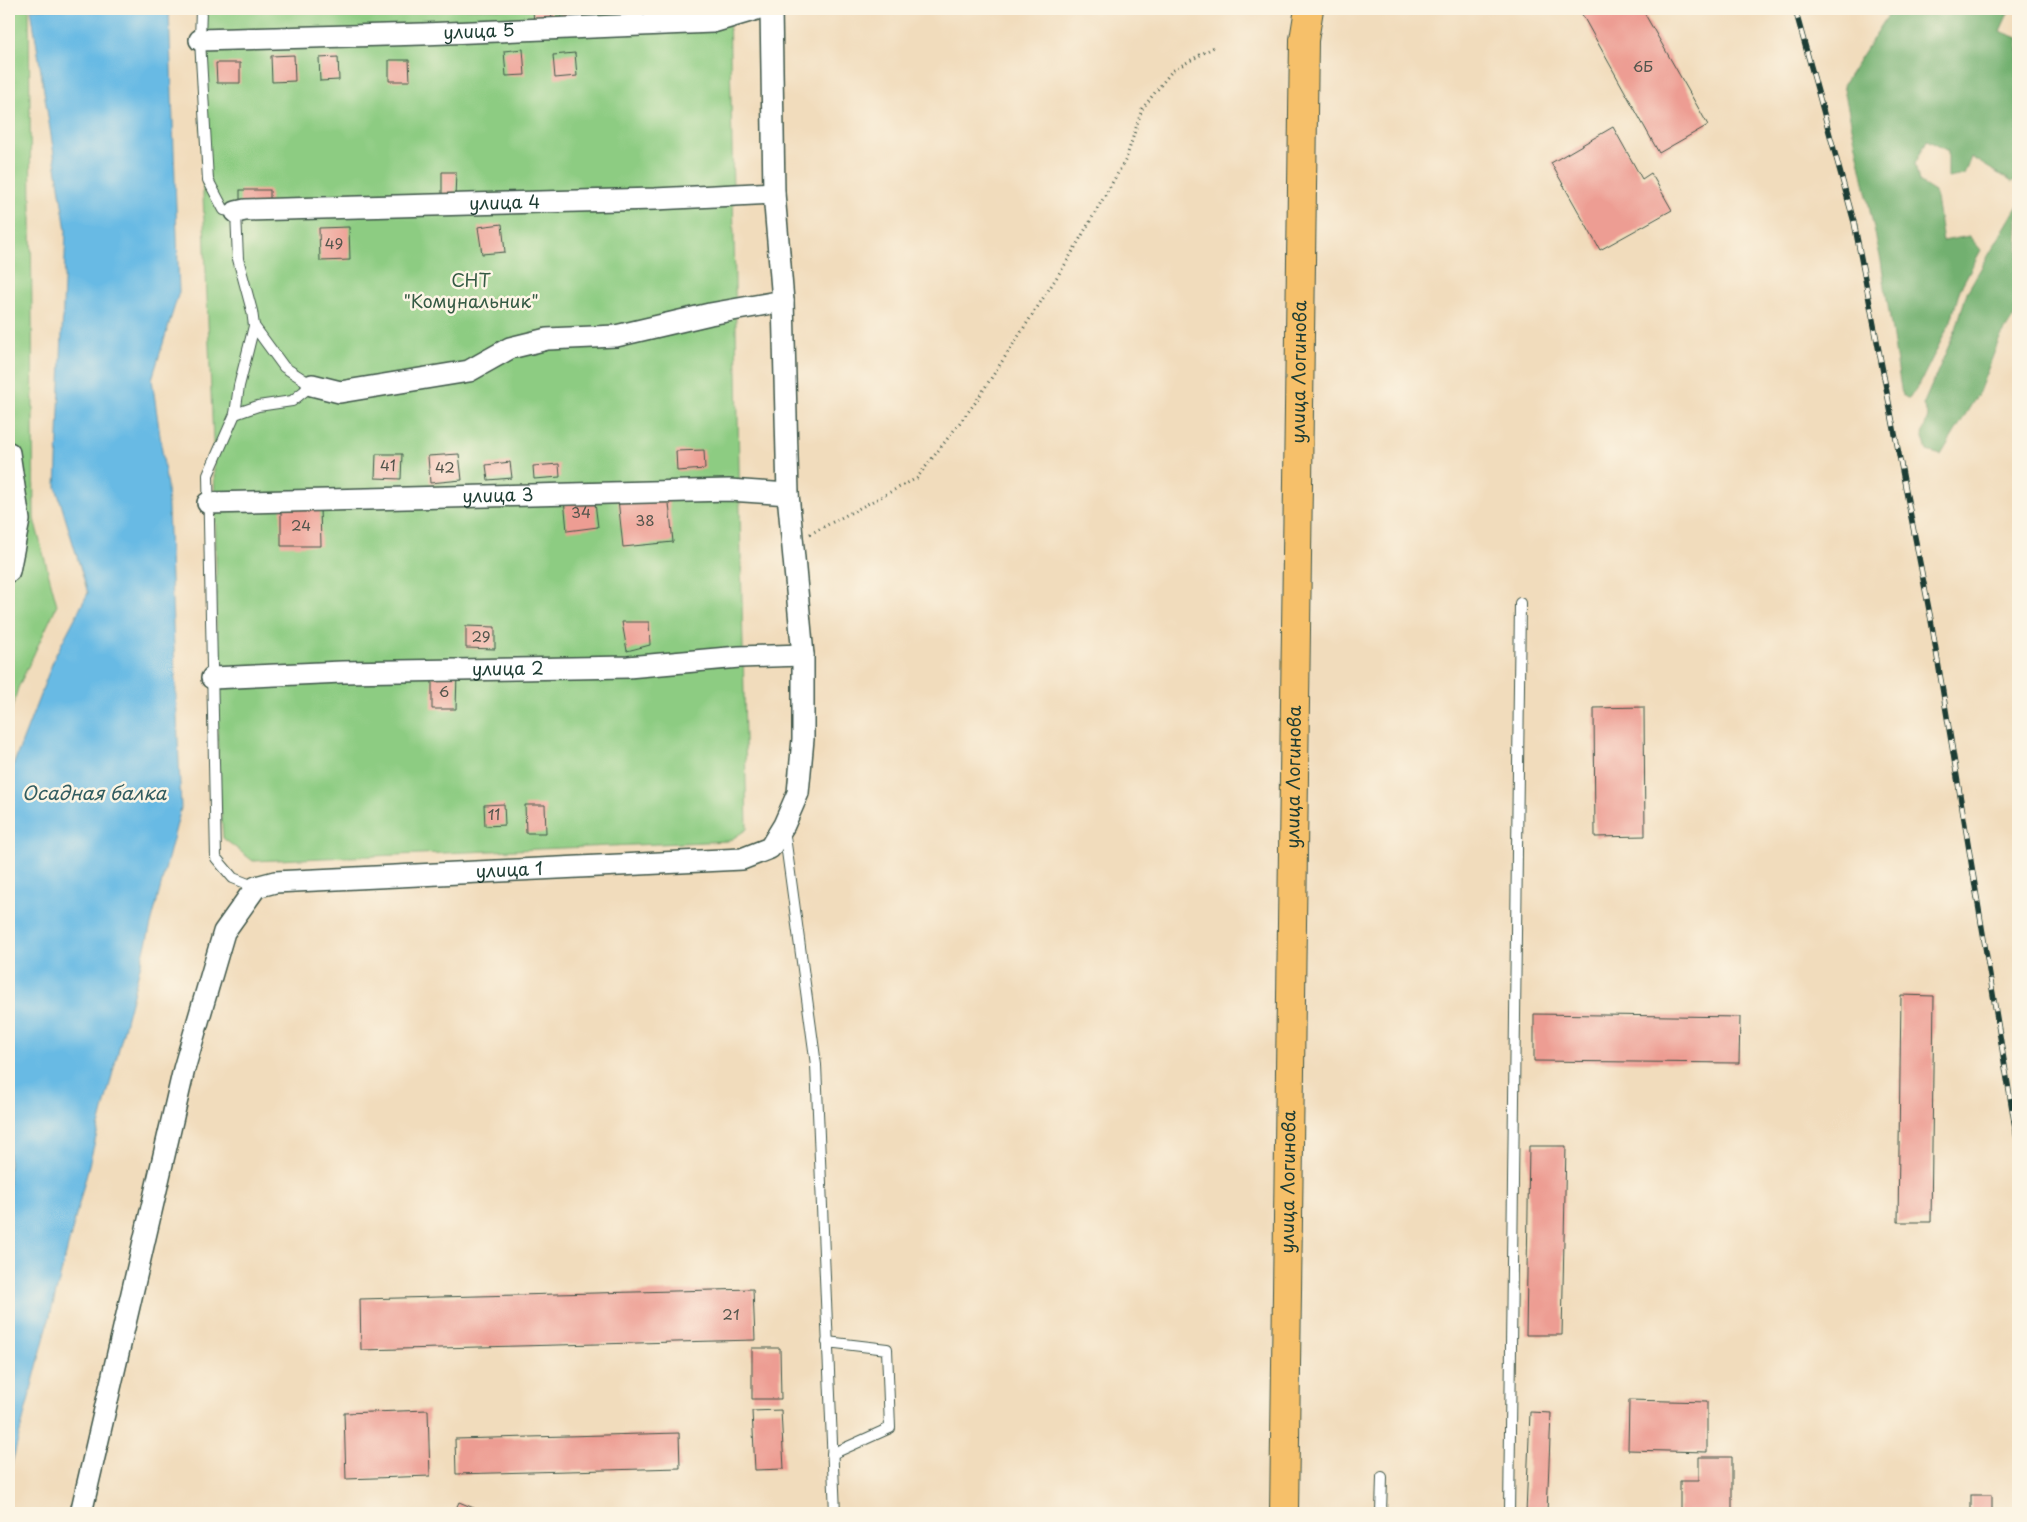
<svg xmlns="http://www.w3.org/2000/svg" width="2027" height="1522" viewBox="0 0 2027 1522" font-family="'Playpen Sans',sans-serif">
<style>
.green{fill:#8dcc82;stroke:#56845b}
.forest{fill:#72b070;stroke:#487652}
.water{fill:#68bae4;stroke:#447c8c}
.building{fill:#ed9d93}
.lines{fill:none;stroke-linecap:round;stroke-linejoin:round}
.lane-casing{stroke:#3e5548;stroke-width:12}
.street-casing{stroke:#3e5548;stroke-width:24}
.primary-casing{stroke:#3e5548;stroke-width:30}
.path{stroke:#3e5548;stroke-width:3;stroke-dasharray:1 4;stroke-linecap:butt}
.lane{stroke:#fff;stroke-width:10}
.street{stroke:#fff;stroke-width:21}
.primary{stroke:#f6c06b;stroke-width:28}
.rail-casing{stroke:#1f3d34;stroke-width:5.5}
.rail{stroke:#fcf5e5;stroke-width:4;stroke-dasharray:11;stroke-linecap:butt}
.labels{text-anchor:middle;stroke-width:5;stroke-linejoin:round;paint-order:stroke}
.number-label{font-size:15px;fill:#52554c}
.street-label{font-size:18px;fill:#1f3d34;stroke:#fcf5e5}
.park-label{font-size:18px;fill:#355a44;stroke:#fcf5e5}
.water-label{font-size:19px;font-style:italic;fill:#315c60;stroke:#fcf5e5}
</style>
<rect width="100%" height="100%" fill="#fcf5e5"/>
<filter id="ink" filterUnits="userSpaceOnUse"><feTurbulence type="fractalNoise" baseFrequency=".02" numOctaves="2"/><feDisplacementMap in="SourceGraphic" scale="10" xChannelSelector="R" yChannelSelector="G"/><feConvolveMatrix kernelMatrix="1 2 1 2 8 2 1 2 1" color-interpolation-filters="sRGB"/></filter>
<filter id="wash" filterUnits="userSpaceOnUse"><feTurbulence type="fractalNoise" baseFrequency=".0096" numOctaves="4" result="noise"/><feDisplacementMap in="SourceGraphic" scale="20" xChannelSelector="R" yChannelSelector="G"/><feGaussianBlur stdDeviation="1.12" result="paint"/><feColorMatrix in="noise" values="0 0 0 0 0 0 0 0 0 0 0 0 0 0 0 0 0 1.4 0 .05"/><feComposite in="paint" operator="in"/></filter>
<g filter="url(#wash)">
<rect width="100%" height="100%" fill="#f1dcbc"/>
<g class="green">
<path d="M9,9h20l5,510 23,86 -39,83 -9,31z"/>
<path d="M200,9h529l18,820 -18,12 -476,20 -30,-23c-10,-112 -5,-225 -8,-337 -5,-164 -16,-328 -15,-492z"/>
</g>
<g class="forest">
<path d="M1892,9h118l-10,22 18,7v141l-6,3 -41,-25 -7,18 -16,3v-27l-21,-11 -12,24 4,18 16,10 8,49 26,-5 12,14 -21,39 -9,32 -31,62 -11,16 -7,-4 -21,-134 -38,-176z"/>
<path d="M2018,205v105l-19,30 -20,52 -38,63 -14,-4 -5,-17 6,-17 -5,-12 33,-76 11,-37z"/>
</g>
<path class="water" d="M31,9h138l10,283 -27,87 15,107 14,322 -172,667v-699l46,-120 33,-63 -32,-106 10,-257z"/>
<g id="blocks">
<g class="building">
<path d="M533,9h18l1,15 -18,1z"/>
<path d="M560,9h23v14l-22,1z"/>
<path d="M1579,9h63l66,116 -49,28z"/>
<path d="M523,49l2,26 -19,1 -2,-25z"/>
<path d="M575,53l2,23 -22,2 -2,-23z"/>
<path d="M294,55l1,26 -23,1 -1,-26z"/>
<path d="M338,57l1,23 -19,1 -1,-23z"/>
<path d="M389,60h20l1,21h-21z"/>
<path d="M216,63h24v20h-23z"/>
<path d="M1613,127l29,52 9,-6 21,37 -72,40 -49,-87z"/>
<path d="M442,172h14l-1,26h-13z"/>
<rect x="240" y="190" width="30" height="15"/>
<path d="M502,224l3,28 -23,2 -4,-27z"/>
<path d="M349,227l1,33 -30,1 -1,-33z"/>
<path d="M704,450l1,19 -28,2 -1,-20z"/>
<path d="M376,454h26l-1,25 -26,-1z"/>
<path d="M459,454l3,26 -32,3 -2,-27z"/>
<path d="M510,462l2,16 -24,2 -2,-15z"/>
<path d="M559,464l1,13 -26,2 -1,-13z"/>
<path d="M668,494l5,48 -50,5 -5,-48z"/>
<path d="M594,495l4,32 -31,4 -3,-32z"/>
<path d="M320,506l1,40h-40v-39z"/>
<path d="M622,622h27l1,23 -23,6z"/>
<path d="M466,626l29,1v22l-29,-1z"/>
<path d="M432,674h25l-1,35h-24z"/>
<path d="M1644,707l1,129 -50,1 -1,-129z"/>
<path d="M504,804l1,21 -20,1 -1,-21z"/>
<path d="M525,805h20l1,28h-20z"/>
<path d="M1901,995l33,1 -3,226h-33z"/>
<path d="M1534,1014l206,3 -1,46 -205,-2z"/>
<path d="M1529,1146h37l-4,189h-36z"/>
<path d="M753,1289l2,51 -394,10 -1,-51z"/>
<path d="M752,1348h28l1,51h-29z"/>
<path d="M1629,1400l78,2v50l-79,-2z"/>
<path d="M428,1410l2,66 -84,3 -2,-66z"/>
<path d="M781,1410l3,59 -29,1 -3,-59z"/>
<path d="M1530,1412l21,1 -4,100h-21z"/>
<path d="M679,1433l1,35 -224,6 -1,-35z"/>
<path d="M1699,1457h33v56h-52v-32h19z"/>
<rect x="1971" y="1495" width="21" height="18"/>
<path d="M459,1502l27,11h-32z"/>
</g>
</g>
</g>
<g filter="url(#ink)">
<use href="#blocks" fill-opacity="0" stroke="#3e5548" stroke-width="1"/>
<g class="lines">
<g class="lane-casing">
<g id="lane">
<path d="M201,9l-1,31 8,140 16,30 12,2 2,47 14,52 2,15 -15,60 -4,28 -27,61 8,383 17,20 23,9"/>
<path d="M235,414l23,-8 34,-5 20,-16 -28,-18 -30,-41"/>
<path d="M784,829l32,236 19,448"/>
<path d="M827,1342l60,7 3,79 -58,26"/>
<path d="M1381,1513l1,-36"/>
<path d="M1509,1513l11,-910"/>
</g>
</g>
<g class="street-casing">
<g id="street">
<path id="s1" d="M200,40l223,-6 290,-12 44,-13"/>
<path id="s2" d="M236,212l9,-2 410,-11 119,-6"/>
<path d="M312,385l28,7 129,-21 41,-23 37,-9 69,-3 94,-22 73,-13"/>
<path d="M9,453l10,67 -10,51"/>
<path id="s3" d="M208,503l521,-13 59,4"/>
<path id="s4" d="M212,678l130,-6 286,-5 111,-10 64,-2"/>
<path id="s5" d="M81,1513l103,-444 40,-137 32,-45 19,-5 467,-23 28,-11 14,-23 14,-32 5,-54v-84l-15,-161 -5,-193 -9,-108 -3,-184"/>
</g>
</g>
<g class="primary-casing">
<g id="primary">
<path id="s6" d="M1284,1513l20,-1473 5,-31"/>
</g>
</g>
<path class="path" d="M810,534l107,-56 58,-75 91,-140 60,-104 16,-50 30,-38 42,-24"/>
<use href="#lane" class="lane"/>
<use href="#street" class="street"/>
<use href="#primary" class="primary"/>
<g class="rail-casing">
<path id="rail" d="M1795,9l59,213 77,398 87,525"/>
</g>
<use href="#rail" class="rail"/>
</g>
</g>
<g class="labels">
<g class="number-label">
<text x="1643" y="72">6Б</text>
<text x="334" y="249">49</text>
<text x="388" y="471">41</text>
<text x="445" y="473">42</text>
<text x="581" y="518">34</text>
<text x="645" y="526">38</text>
<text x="301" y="531">24</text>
<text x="481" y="642">29</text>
<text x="444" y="697">6</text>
<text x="494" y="820">11</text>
<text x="731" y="1320">21</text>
</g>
<g class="street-label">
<text dy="6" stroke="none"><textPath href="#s1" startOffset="279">улица 5</textPath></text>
<text dy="6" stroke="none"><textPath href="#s2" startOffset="269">улица 4</textPath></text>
<text dy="6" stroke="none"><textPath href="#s6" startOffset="1141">улица Логинова</textPath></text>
<text dy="6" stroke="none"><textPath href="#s3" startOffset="290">улица 3</textPath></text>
<text dy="6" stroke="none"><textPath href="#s4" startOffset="296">улица 2</textPath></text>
<text dy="6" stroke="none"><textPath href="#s6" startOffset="736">улица Логинова</textPath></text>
<text dy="6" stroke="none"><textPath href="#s5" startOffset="908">улица 1</textPath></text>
<text dy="6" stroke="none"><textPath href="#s6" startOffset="331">улица Логинова</textPath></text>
</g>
<g class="park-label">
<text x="471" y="287">СНТ<tspan x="471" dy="21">"Комунальник"</tspan></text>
</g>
<g class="water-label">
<text x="94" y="800">Осадная балка</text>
</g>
</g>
<rect width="2027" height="1522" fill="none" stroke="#fcf5e5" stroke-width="30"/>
</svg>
